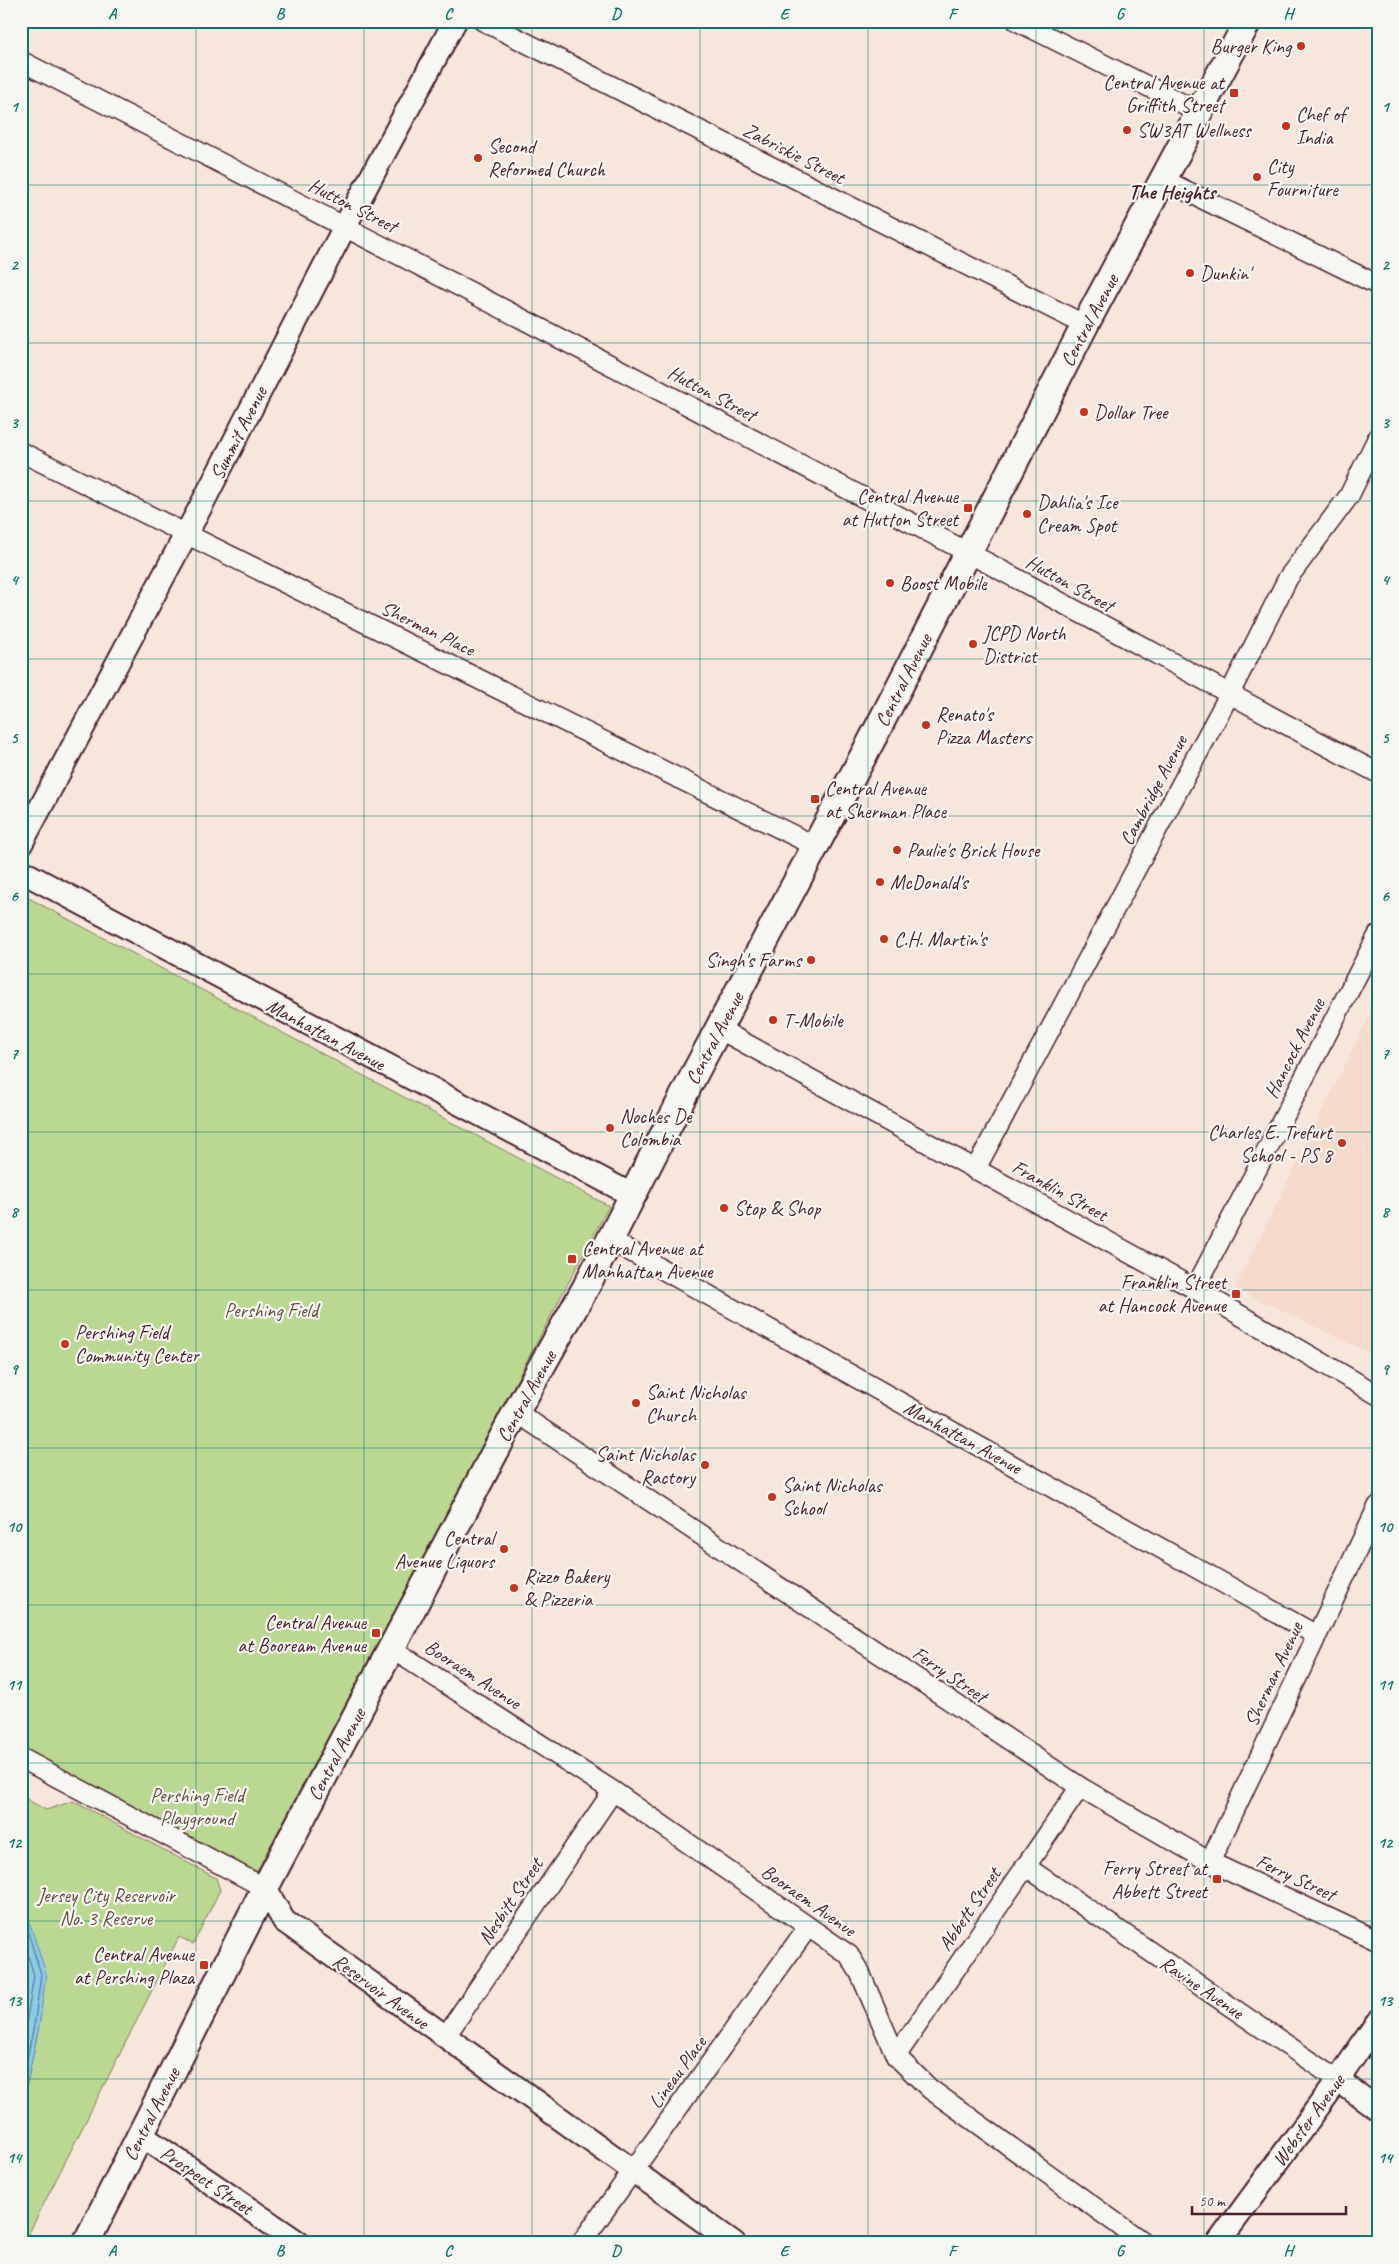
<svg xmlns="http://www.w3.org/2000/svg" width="1399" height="2264" viewBox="0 0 1399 2264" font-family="Caveat,sans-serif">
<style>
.built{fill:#f6dbcc}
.green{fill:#bad891;stroke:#827c5e}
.water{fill:#87cce8;stroke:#6f879c}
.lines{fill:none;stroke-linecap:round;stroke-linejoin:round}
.shore{stroke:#626477;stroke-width:1}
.minor-casing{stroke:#4a1f2b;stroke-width:22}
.tertiary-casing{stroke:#4a1f2b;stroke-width:26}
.secondary-casing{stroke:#4a1f2b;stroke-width:30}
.minor{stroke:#f6f6f2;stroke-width:19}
.tertiary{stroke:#f6f6f2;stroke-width:22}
.secondary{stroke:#f6f6f2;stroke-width:26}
.grid{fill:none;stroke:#0f766e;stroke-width:1;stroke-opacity:0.55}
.poi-dot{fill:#c8321e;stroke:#f6f6f2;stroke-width:2}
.labels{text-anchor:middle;stroke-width:4.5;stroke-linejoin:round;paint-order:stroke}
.poi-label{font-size:20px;fill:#4a1f2b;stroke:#f6f6f2;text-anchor:start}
.street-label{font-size:20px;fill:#4a1f2b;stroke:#f6f6f2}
.park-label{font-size:20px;fill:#664d44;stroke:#f6f6f2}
.neighbourhood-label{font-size:21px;font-weight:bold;fill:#4a1f2b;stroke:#f6f6f2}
.neatline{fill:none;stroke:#0f766e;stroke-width:2}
.grid-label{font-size:16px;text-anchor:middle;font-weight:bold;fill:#0f766e}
</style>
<rect width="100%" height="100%" fill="#f6e6dc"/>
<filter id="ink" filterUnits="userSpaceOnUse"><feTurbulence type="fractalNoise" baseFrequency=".02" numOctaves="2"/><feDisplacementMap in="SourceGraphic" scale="10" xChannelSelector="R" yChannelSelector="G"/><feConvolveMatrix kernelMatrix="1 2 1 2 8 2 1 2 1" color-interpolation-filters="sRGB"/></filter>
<g filter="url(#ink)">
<path class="built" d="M1378,998v359l-143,-69z"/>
<g class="green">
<path d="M21,894l588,312 -354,669 -234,-124z"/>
<path d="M21,1796l25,14 27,-9 143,77 4,12 -27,54 -14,-7 -155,306h-3v-130l19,-92 -12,-102 -7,-4z"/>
</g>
<path class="water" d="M21,1915l7,4 18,54 -6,48 -19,92z"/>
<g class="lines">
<g class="shore">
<path d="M21,1921l4,2 16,51 -6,46 -14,68"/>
<path d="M21,1934l13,41 -13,81"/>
<path d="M21,1958l6,18 -6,43"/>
</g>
<g class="minor-casing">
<g id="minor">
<path d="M483,21l602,304"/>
<path d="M1017,21l182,91"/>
<path d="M21,61c309,157 616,317 923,479 145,76 288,157 434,233"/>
<path d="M1164,180l214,105"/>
<path d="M21,452l794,394"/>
<path d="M719,1029l476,260 183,106"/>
<path d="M975,1170l254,-475 59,-117 61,-82 29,-59"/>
<path d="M610,1240l706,395"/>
<path d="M1195,1289l183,-354"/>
<path d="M516,1412l564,375 130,75 168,79"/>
<path d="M392,1649l221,142 236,164 11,18 36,83 34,33 214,154"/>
<path d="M21,1758l244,130"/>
<path d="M1210,1862l168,-356"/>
<path d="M1025,1866l313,214"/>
<path d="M445,2037l168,-246"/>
<path d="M896,2056l184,-269"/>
<path d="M581,2243l227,-316"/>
</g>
</g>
<g class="tertiary-casing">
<g id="tertiary">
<path d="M21,844l179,-336 145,-282 110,-205"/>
<path d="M21,871l611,324"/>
<path d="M265,1888l19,33 450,322"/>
<path d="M1338,2080l40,29"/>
<path d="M141,2135l158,108"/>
<path d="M1218,2243l120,-163 40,-59"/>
</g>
</g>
<g class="secondary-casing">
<path id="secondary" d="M86,2243l179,-355 251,-476 70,-125 110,-216 180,-339 209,-407 163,-304"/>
</g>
<use href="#minor" class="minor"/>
<use href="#tertiary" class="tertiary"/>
<use href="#secondary" class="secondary"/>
</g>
</g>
<path class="grid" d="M196,21v2222M364,21v2222M532,21v2222M700,21v2222M868,21v2222M1036,21v2222M1204,21v2222M21,185h1357M21,343h1357M21,501h1357M21,659h1357M21,816h1357M21,974h1357M21,1132h1357M21,1290h1357M21,1448h1357M21,1605h1357M21,1763h1357M21,1921h1357M21,2079h1357"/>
<g class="poi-dot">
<circle cx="1301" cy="46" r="5"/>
<rect x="1229" y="88" width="10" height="10" rx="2.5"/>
<circle cx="1286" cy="126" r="5"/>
<circle cx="1127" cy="130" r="5"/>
<circle cx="478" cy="158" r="5"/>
<circle cx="1257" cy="177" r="5"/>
<circle cx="1190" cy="273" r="5"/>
<circle cx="1084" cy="412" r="5"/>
<rect x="963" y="503" width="10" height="10" rx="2.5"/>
<circle cx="1027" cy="514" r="5"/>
<circle cx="890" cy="583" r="5"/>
<circle cx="973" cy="644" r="5"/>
<circle cx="926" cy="725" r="5"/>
<rect x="810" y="794" width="10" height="10" rx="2.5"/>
<circle cx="897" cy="850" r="5"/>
<circle cx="880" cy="882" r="5"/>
<circle cx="884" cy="939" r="5"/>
<circle cx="811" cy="960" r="5"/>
<circle cx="773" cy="1020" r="5"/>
<circle cx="610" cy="1128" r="5"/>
<circle cx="1342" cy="1143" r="5"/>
<circle cx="724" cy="1208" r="5"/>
<rect x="567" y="1254" width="10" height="10" rx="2.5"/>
<rect x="1231" y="1289" width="10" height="10" rx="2.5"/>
<circle cx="65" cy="1344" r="5"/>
<circle cx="636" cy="1403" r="5"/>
<circle cx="705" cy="1465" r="5"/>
<circle cx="772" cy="1497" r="5"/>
<circle cx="504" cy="1549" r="5"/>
<circle cx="514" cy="1588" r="5"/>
<rect x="371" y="1628" width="10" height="10" rx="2.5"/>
<rect x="1212" y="1874" width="10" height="10" rx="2.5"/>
<rect x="199" y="1960" width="10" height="10" rx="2.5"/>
</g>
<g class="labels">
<g class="poi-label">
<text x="1291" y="53" text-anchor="end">Burger King</text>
<text x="1224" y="89" text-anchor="end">Central Avenue at<tspan x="1224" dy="23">Griffith Street</tspan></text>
<text x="1296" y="121">Chef of<tspan x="1296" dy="23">India</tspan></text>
<text x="1137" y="137">SW3AT Wellness</text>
<text x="488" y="153">Second<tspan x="488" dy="23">Reformed Church</tspan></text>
<text x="1267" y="173">City<tspan x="1267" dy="23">Fourniture</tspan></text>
<text x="1200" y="280">Dunkin'</text>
<text x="1094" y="419">Dollar Tree</text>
<text x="958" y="503" text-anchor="end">Central Avenue<tspan x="958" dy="23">at Hutton Street</tspan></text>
<text x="1037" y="509">Dahlia's Ice<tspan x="1037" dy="23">Cream Spot</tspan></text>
<text x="900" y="590">Boost Mobile</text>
<text x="983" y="640">JCPD North<tspan x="983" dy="23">District</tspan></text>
<text x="936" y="721">Renato's<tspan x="936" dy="23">Pizza Masters</tspan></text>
<text x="825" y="795">Central Avenue<tspan x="825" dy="23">at Sherman Place</tspan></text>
<text x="907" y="857">Paulie's Brick House</text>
<text x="890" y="889">McDonald's</text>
<text x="894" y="946">C.H. Martin's</text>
<text x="801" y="967" text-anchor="end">Singh's Farms</text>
<text x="783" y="1027">T-Mobile</text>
<text x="620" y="1123">Noches De<tspan x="620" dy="23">Colombia</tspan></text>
<text x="1332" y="1139" text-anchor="end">Charles E. Trefurt<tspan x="1332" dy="23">School - PS 8</tspan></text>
<text x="734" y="1215">Stop &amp; Shop</text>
<text x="582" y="1255">Central Avenue at<tspan x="582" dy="23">Manhattan Avenue</tspan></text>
<text x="1226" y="1289" text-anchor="end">Franklin Street<tspan x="1226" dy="23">at Hancock Avenue</tspan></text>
<text x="75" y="1339">Pershing Field<tspan x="75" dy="23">Community Center</tspan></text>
<text x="646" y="1399">Saint Nicholas<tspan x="646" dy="23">Church</tspan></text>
<text x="695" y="1461" text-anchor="end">Saint Nicholas<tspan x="695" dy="23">Ractory</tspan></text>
<text x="782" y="1492">Saint Nicholas<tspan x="782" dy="23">School</tspan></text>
<text x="494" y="1545" text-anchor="end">Central<tspan x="494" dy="23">Avenue Liquors</tspan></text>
<text x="524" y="1583">Rizzo Bakery<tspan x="524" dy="23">&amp; Pizzeria</tspan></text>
<text x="366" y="1629" text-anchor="end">Central Avenue<tspan x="366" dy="23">at Booream Avenue</tspan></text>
<text x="1207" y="1875" text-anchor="end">Ferry Street at<tspan x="1207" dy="23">Abbett Street</tspan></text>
<text x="194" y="1961" text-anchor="end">Central Avenue<tspan x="194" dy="23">at Pershing Plaza</tspan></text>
</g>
<g class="street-label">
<text transform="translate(794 153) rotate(27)" y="7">Zabriskie Street</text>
<text transform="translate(353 205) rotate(27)" y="7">Hutton Street</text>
<text transform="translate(1089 320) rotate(-62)" y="7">Central Avenue</text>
<text transform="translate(712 393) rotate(28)" y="7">Hutton Street</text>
<text transform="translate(238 433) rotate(-63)" y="7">Summit Avenue</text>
<text transform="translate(1070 583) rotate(29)" y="7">Hutton Street</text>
<text transform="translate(428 628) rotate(26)" y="7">Sherman Place</text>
<text transform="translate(903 680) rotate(-63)" y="7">Central Avenue</text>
<text transform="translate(1153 790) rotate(-62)" y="7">Cambridge Avenue</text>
<text transform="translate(326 1034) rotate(28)" y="7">Manhattan Avenue</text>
<text transform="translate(714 1038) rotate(-62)" y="7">Central Avenue</text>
<text transform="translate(1294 1048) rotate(-63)" y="7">Hancock Avenue</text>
<text transform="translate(1060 1190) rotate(29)" y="7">Franklin Street</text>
<text transform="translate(526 1396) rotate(-61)" y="7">Central Avenue</text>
<text transform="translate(963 1437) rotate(29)" y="7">Manhattan Avenue</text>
<text transform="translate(473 1674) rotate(33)" y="7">Booraem Avenue</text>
<text transform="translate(950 1674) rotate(34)" y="7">Ferry Street</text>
<text transform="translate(1273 1674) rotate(-65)" y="7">Sherman Avenue</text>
<text transform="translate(336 1754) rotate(-62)" y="7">Central Avenue</text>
<text transform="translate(1296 1877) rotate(25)" y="7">Ferry Street</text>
<text transform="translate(809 1900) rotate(35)" y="7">Booraem Avenue</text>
<text transform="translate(510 1901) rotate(-56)" y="7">Nesbitt Street</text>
<text transform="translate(969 1909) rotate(-56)" y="7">Abbett Street</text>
<text transform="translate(1202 1987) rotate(34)" y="7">Ravine Avenue</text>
<text transform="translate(381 1991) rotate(36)" y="7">Reservoir Avenue</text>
<text transform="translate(677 2072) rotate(-54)" y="7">Lineau Place</text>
<text transform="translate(151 2114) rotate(-63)" y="7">Central Avenue</text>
<text transform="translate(1308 2120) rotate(-54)" y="7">Webster Avenue</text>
<text transform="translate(207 2180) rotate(34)" y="7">Prospect Street</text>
</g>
<g class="park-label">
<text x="271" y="1317">Pershing Field</text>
<text x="197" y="1802">Pershing Field<tspan x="197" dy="23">Playground</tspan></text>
<text x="106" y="1902">Jersey City Reservoir<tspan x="106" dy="23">No. 3 Reserve</tspan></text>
</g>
<g class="neighbourhood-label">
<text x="1172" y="199">The Heights</text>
</g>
</g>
<rect width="1399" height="2264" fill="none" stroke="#f6f6f2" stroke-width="55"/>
<path d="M1192 2206v8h154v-8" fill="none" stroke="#4a1f2b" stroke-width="2.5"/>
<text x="1199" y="2206" font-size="15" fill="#4a1f2b" stroke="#f6f6f2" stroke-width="4" paint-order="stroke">50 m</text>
<rect x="28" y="28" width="1344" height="2208" class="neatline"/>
<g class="grid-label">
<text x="112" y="19">A</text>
<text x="280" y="19">B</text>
<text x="448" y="19">C</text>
<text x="616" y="19">D</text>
<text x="784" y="19">E</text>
<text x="952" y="19">F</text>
<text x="1120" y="19">G</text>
<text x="1288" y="19">H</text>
<text x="14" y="112">1</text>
<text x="1385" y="112">1</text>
<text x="14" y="270">2</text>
<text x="1385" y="270">2</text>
<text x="14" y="428">3</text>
<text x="1385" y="428">3</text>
<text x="14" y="585">4</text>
<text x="1385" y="585">4</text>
<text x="14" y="743">5</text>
<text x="1385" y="743">5</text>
<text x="14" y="901">6</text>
<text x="1385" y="901">6</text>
<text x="14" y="1059">7</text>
<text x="1385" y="1059">7</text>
<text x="14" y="1217">8</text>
<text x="1385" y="1217">8</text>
<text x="14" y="1374">9</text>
<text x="1385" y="1374">9</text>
<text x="14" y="1532">10</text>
<text x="1385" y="1532">10</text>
<text x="14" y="1690">11</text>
<text x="1385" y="1690">11</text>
<text x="14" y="1848">12</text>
<text x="1385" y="1848">12</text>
<text x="14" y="2006">13</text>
<text x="1385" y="2006">13</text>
<text x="14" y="2163">14</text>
<text x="1385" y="2163">14</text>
<text x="112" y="2256">A</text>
<text x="280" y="2256">B</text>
<text x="448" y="2256">C</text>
<text x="616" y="2256">D</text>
<text x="784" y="2256">E</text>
<text x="952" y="2256">F</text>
<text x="1120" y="2256">G</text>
<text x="1288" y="2256">H</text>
</g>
</svg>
